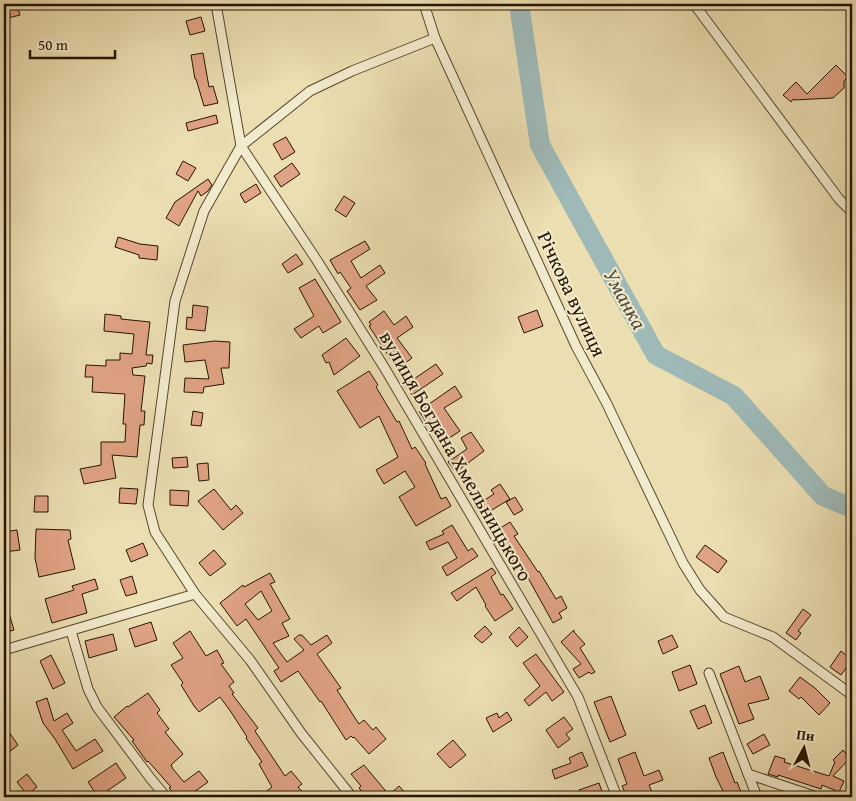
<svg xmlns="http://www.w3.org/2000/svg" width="856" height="801" viewBox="0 0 856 801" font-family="'Gentium Book Plus',serif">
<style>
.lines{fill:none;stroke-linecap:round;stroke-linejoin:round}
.river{stroke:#9eb9b8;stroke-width:20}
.building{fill:#e0a384;stroke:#261400;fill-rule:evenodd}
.street-casing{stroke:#57462c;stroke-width:11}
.street{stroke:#f2eacc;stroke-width:9}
.labels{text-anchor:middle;stroke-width:4;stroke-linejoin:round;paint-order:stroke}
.street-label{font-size:20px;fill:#261400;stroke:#f2eacc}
.water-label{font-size:21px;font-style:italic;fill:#504e40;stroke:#f2eacc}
</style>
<rect width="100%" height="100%" fill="#ebdeb1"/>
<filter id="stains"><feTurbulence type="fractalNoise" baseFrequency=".004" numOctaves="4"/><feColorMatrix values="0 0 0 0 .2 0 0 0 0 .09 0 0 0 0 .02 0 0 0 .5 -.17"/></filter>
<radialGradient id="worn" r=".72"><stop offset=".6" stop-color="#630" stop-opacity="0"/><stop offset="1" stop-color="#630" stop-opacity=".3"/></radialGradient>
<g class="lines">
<path class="river" d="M519,4l21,141 116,210 78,41 89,100 29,12"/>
</g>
<g class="building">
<path d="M12,4h5l3,11 -16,4v-13z"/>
<path d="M201,17l4,14 -15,4 -4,-14z"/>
<path d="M203,53l6,34 4,-1 5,17 -14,3 -8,-27h-1l-4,-24z"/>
<path d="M836,65l12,12 -4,4v7l-11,10 -39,2 -1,-1 -2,3 -8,-7 13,-13 11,12z"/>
<path d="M216,115l2,8 -30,8 -2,-8z"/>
<path d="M286,137l9,15 -13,8 -9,-16z"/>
<path d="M183,161l13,7 -8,13 -12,-7z"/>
<path d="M292,163l8,11 -19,13 -7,-11z"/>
<path d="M208,179l4,6 -4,6 -7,5 -3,-5 -19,35 -13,-8 9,-16z"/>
<path d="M256,184l5,9 -16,10 -5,-9z"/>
<path d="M344,196l11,7 -9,14 -11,-7z"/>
<path d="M118,237l22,7 18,2 -1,14 -18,-2v-3l-24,-8z"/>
<path d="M365,241l5,8 -19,12 10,17 19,-13 5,8 -19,13 11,14 -17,10 -13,-19 4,-3 -11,-16 -2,2 -8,-14z"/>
<path d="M296,254l7,10 -15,9 -6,-9z"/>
<path d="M315,279l26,43 -18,11 -4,-7 -18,12 -7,-9 20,-13 -15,-28z"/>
<path d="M193,305l15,2 -3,24 -19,-2 1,-12 5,1z"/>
<path d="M537,310l6,16 -19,7 -6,-16z"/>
<path d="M384,311l10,14 12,-9 7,11 -16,11 15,20 -15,11 -28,-43 2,-1 -2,-3z"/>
<path d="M105,314l16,2v3l29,3 -4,33h7l-1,9 -5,-1 -1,3 -14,2 1,7 12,1 -4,35h4l-1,14h-4l-3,32 -25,-2 4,23 -32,6 -4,-15 21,-4v-23h24l1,-18h-3l2,-30 -33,-2 1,-15h-8l1,-12 20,1v-6h14v-7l12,1 2,-20 -30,-3z"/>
<path d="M346,338l14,18 -26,19 -5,-13 -3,1 -4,-8z"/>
<path d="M214,341l16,1 -1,26h-8l3,16 -20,3 -1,6 -19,-1 1,-14 24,1 -4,-19 -20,2 -2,-17z"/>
<path d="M436,364l7,10 -31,21 -7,-10z"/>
<path d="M369,371l9,14 -2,2 21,35 2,-1 13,28 3,-2 11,16 -1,1 16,35 5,-2 5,9 -35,20 -17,-29 16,-10 -10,-16 -21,13 -8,-14 22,-13 -19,-41 -19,12 -23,-37z"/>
<path d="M455,386l7,11 -18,11 16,23 -20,13 -21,-33z"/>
<path d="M193,411l10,2 -2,13 -10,-1z"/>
<path d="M471,432l13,19 -28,21 -8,-10 19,-13 -6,-11z"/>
<path d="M187,457l1,10 -15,1 -1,-10z"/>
<path d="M208,463l1,17 -10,1 -2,-17z"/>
<path d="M500,484l10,15 -28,17 -7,-10 19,-12 -3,-4z"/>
<path d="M120,488l18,1 -2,15 -17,-1z"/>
<path d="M214,489l17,21 5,-5 7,8 -20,17 -25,-29z"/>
<path d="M170,490l19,1 -1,15 -18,-1z"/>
<path d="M35,496h13v16h-14z"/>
<path d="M515,497l8,13 -9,5 -8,-13z"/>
<path d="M510,522l8,12 -4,2 24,36 1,-1 17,28 5,-3 6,12 -8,5 3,5 -9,5 -31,-56 -4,3 -24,-38z"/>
<path d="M452,525l16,26 4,-3 6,8 -31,20 -5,-9 15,-9 -9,-16 -18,8 -4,-8 18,-8 -2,-3z"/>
<path d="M36,529l34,1 1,9 -3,1 7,29 -36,8 -4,-19z"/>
<path d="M17,530l3,20 -16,2v-20z"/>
<path d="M143,543l5,12 -17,7 -5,-12z"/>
<path d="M705,545l22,16 -9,12 -22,-16z"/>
<path d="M214,550l12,14 -16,12 -11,-13z"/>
<path d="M492,568l4,5 -5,4 10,18 2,-1 10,15 -18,12 -10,-15 1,-1 -10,-18 -19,14 -6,-8z"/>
<path d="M270,573l5,9 -5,2 20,35 -8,4 7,13 -16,7 14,19 17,-12 -10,-11 5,-4h3l9,10 16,-10 5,8 -15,11 24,34 -4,2 22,34 5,-4 9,10 3,-3 10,12 -17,15 -15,-17 -1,1 -2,-2 -5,4 -25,-39 -1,1 -22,-31 -17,11 -7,-11 5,-3 -33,-49 -9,7 -17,-23 23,-18 1,2zM261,591l11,20 -14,9 -13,-16z"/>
<path d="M132,576l5,17 -11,3 -6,-16z"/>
<path d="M95,579l3,10 -16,5 5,19 -35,10 -7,-24 29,-9 -2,-4z"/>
<path d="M6,604l8,26 -10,3v-28z"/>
<path d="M803,609l8,6 -13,16 3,2 -5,7 -10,-7z"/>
<path d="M151,622l6,18 -22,7 -6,-18z"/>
<path d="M485,626l7,8 -10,9 -8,-7z"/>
<path d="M519,627l9,10 -11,10 -8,-10z"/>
<path d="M574,630v2l11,12 -5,4 15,24 -4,2 -2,-2 -10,6 -6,-9 8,-5 -20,-22z"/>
<path d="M190,631l16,25 11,-6 7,13 -3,1 13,18 -5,4 5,7 -2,1 26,34 -3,3 30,45 6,-5 11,13 -4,3 9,10h-48l13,-10 -13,-23 3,-2 -16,-24 1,-1 -16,-25 -11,-15 -21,15 -5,-6 -13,-21 2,-2 -12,-18 12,-7 -10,-15z"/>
<path d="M113,634l4,16 -28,8 -4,-17z"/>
<path d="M672,635l6,12 -15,7 -5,-13z"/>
<path d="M841,651l11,9 -11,15 -11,-8z"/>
<path d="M536,654l28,38 -12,9 -6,-9 -17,14 -5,-6 16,-14 -17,-23z"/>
<path d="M51,655l14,28 -12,6 -13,-28z"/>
<path d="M690,665l7,19 -18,7 -7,-19z"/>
<path d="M739,666l6,16 15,-6 9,23 -21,5 6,15 -15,5 -19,-50z"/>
<path d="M800,677l15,11 15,15 -11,12 -18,-18 -2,2 -10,-8z"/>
<path d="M148,693l12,17 -3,3 12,16 -4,3 18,22 -12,11 2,4 11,13 15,-11 9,11 -21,15h-10l-8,-9 2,-1 -23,-26 -1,1 -15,-21 2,-1 -20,-23 13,-11 1,1z"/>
<path d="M611,696l15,39 -16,7 -16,-40z"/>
<path d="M47,698l7,23 13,-8 6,10 -11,7 14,21 19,-12 8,12 -30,18 -18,-30 -12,-16 -7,-21z"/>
<path d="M705,705l7,18 -14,6 -8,-18z"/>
<path d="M507,712l5,8 -19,12 -7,-14 11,-5 2,5z"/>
<path d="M564,717l9,12 -7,5 4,5 -12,9 -12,-18z"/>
<path d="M4,725l14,20 -14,11z"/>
<path d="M764,734l6,11 -17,9 -6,-10z"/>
<path d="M453,740l13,15 -16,13 -13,-14z"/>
<path d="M843,750l7,8 -17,18 11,5 -5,11 -17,-7 -1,4 -43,-14v2l-10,-3 7,-18 10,3 -1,3 45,14 6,-14 -2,-2z"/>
<path d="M582,752l6,14 -33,13 -3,-9 19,-7 -2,-5z"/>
<path d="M635,752l9,24 15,-6 4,10 -14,5 5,12h-27l-5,-11 5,-2 -9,-25z"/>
<path d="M723,752l12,31 2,-1 6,15h-17l-10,-20 -7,-19z"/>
<path d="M116,763l10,15 -28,19 -10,-15z"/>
<path d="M364,765l25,30 10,-9 10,11h-43l-7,-9 2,-2 -10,-12z"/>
<path d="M27,774l10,13 -10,8 -10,-13z"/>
<path d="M599,783l5,14h-22l-3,-7z"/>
</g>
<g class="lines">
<g class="street-casing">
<g id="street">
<path d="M216,4l25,142 -37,65 -29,90 -27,204 7,27 40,62 55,66 51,73 51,64"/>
<path d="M424,4l11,34 141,308 30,56 77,161 17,27 24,27 49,20 79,58"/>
<path d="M694,4l145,195 13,13"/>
<path d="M435,38l-83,33 -42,20 -69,55 75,113 68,108 194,330 39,100"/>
<path d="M71,631l17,58 9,18 54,72 15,18"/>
<path d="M4,650l191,-56"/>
<path d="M709,673l48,124"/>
<path d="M748,774l69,23"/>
</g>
</g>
<use href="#street" class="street"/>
</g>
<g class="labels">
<g class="street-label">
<text transform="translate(572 294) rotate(65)" y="7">Річкова вулиця</text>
<text transform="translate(456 456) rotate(60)" y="7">вулиця Богдана Хмельницького</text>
</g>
<g class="water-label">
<text transform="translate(625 299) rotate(61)" y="7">Уманка</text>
</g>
</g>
<rect width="856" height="801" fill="none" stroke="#ebdeb1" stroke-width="20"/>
<rect x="5" y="5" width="846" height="791" fill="none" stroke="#261400" stroke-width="2.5"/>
<rect x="10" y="10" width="836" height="781" fill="none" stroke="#261400"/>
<g transform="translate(804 748) rotate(7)" stroke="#f2eacc" stroke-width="4" paint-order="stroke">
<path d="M0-4L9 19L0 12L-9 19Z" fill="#261400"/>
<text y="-8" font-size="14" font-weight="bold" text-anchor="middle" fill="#261400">Пн</text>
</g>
<path d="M30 50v8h85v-8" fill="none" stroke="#261400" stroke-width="2.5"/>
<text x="38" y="50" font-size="15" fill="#261400" stroke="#f2eacc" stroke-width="4" paint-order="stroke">50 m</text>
<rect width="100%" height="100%" filter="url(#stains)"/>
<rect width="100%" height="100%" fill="url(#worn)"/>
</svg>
